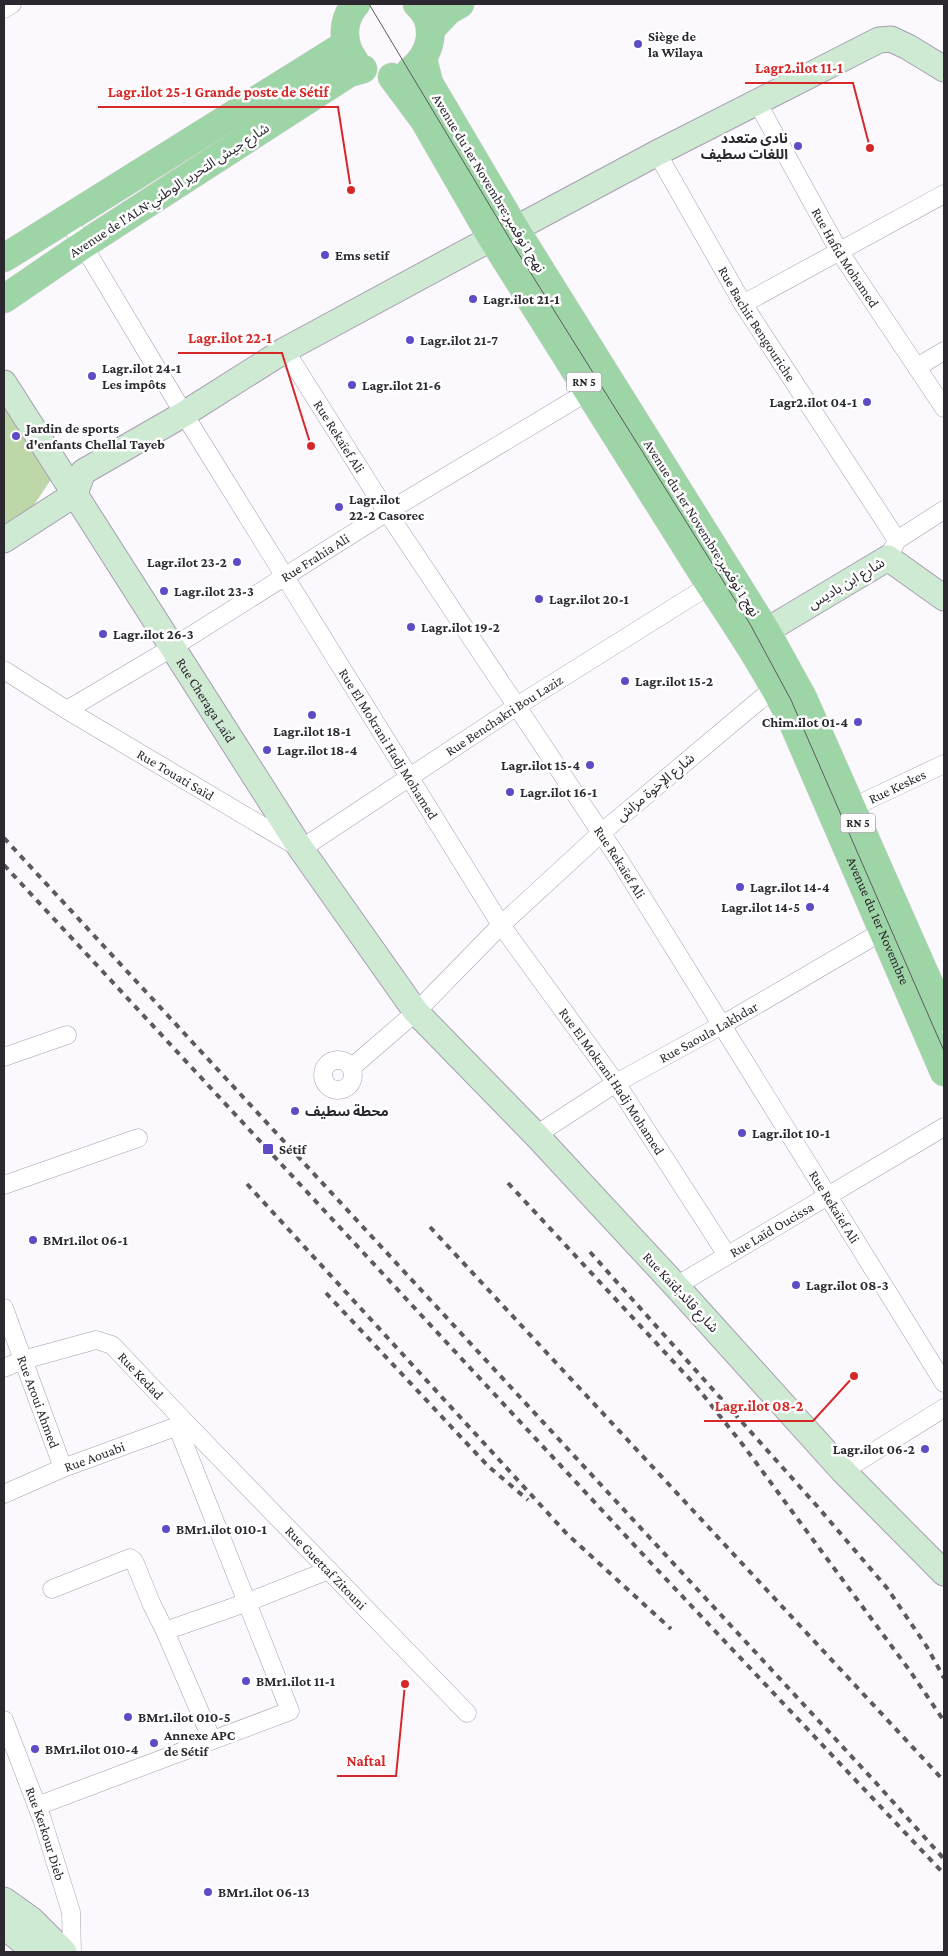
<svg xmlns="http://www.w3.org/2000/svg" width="948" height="1956" viewBox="0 0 948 1956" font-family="'Crimson Pro','Noto Sans Arabic',serif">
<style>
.grass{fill:#bdd7a8}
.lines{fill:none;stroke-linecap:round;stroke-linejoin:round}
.street-casing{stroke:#a69fb0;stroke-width:19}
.secondary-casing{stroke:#a69fb0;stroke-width:27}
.primary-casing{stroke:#d5d4d5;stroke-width:29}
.street{stroke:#fff;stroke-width:18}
.secondary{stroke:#ceead3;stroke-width:25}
.primary{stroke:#9dd5a7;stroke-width:28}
.tram{stroke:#5c595f;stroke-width:1}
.rail{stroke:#5c595f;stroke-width:4;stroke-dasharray:6 6;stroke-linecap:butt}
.poi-dot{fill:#5d4cc5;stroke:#fff;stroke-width:2}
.labels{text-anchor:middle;stroke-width:5;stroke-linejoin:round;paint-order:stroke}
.shield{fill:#fff;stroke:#6b686d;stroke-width:1}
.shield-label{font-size:12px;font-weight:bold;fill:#2b282f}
.poi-label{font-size:14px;font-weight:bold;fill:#2b282f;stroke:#fff;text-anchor:start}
.street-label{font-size:14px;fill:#2b282f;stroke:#fff}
.leader{fill:none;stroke:#d62828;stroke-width:2}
.callout-dot{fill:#d62828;stroke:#fff;stroke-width:2}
.callout-label{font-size:15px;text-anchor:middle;font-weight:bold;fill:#d62828;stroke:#fff;stroke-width:5;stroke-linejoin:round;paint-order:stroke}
</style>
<rect width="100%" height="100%" fill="#fbf9fd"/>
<path class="grass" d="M4,396l50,79 -20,30 -30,19z"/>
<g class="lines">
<g class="street-casing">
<g id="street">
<path d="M4,9l8,-5"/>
<path id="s1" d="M757,102l82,149 105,157"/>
<path id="s2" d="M657,153l86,151 154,236"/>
<path id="s3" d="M68,220l116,194 317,511 115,158 111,172"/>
<path d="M743,304l201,-110"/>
<path id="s4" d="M285,350l102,162 231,346 326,525"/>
<path d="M917,367l27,-16"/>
<path d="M892,550l5,-10 47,-30"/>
<path id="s5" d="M4,670l63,40 234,139 216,-143 193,-121"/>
<path id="s6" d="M67,710l106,-63 214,-135 202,-121"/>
<path id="s7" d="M851,808l93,-44"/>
<path d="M4,1057l63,-22"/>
<circle cx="338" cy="1075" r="15"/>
<path d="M351,1068l65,-56 85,-87 99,-91 175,-147 4,-6"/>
<path id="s8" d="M536,1135l80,-52 106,-58 161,-94"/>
<path d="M4,1185l134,-47"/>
<path id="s9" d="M676,1286l268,-159"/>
<path id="s10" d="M4,1308l59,160"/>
<path id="s11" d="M4,1368l19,-8 73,-20 16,5 74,78 281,290"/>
<path d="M843,1471l101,-63"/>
<path id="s12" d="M4,1494l59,-26 123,-45"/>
<path d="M52,1589l78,-31 4,3 18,44 13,26"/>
<path id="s13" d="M4,1720l38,99 29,93 1,40"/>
<path d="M212,1740l-47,-109 83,-29 81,-32"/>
<path d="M37,1806l253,-95 -113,-285"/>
</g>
</g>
<g class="secondary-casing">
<g id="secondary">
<path d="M515,229l142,-76 222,-113 12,-1 17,8 36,22"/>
<path id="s14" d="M4,383l297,466 115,163 120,123 140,151 167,185 101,102"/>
<path d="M4,540l71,-46 8,-22 101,-58 101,-64 207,-112"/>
<path d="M766,631l122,-73 56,40"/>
<path d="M4,1900l28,20 32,32"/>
<path d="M4,1926l31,26"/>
</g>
</g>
<g class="primary-casing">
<g id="primary">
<path d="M430,30l18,-19 12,-7"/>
<path d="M423,59l6,24 86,146 251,402 37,67 141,319"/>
<path d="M354,60c-13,-17 -12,-41 2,-56"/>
<path d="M410,71c22,-17 29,-47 7,-67"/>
<path id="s15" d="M392,77l32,43 68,118 218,347c30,45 59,89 83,138l151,349"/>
<path d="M4,258l342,-214"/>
<path d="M4,299l79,-54 266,-172 14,-4"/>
</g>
</g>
<use href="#street" class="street"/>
<use href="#secondary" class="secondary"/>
<use href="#primary" class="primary"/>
<path class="tram" d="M369,4l148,247 233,373 41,76 153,351"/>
<g class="rail">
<path d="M4,838l873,946 67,75"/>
<path d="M4,865l646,697 294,312"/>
<path d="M508,1183l188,203 47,59 167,226 34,50"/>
<path d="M247,1184l320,350 104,95"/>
<path d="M430,1227l514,554"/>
<path d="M590,1252l227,254 70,82 40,59 17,31"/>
<path d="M326,1293l162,173 40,34"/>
</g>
</g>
<g class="poi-dot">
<circle cx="638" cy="44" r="5"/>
<circle cx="798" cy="146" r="5"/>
<circle cx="325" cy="255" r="5"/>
<circle cx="473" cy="299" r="5"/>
<circle cx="410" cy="340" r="5"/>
<circle cx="92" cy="376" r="5"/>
<circle cx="352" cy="385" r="5"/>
<circle cx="867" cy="402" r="5"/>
<circle cx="16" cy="436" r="5"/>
<circle cx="339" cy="507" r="5"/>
<circle cx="237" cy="562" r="5"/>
<circle cx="164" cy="591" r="5"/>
<circle cx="539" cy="599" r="5"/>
<circle cx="411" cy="627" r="5"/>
<circle cx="103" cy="634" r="5"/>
<circle cx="625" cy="681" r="5"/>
<circle cx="312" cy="715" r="5"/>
<circle cx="858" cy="722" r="5"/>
<circle cx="267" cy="750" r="5"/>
<circle cx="590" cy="765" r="5"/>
<circle cx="510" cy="792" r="5"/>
<circle cx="740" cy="887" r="5"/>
<circle cx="810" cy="907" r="5"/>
<circle cx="295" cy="1111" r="5"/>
<circle cx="742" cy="1133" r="5"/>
<rect x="262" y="1143" width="12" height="12" rx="2.5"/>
<circle cx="33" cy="1240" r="5"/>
<circle cx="796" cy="1285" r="5"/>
<circle cx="925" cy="1449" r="5"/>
<circle cx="166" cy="1529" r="5"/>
<circle cx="246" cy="1681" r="5"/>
<circle cx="128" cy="1717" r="5"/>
<circle cx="154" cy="1743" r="5"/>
<circle cx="35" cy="1749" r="5"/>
<circle cx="208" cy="1892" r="5"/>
</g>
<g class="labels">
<g class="shield">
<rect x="566.5" y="372.5" width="35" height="19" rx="4"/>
<rect x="840.5" y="813.5" width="35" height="19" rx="4"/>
</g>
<g class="shield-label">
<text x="584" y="386">RN 5</text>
<text x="858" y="827">RN 5</text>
</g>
<g class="poi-label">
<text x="648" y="41">Siège de<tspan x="648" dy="16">la Wilaya</tspan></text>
<text x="788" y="143" text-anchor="end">نادي متعدد<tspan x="788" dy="16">اللغات سطيف</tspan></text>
<text x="335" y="260">Ems setif</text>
<text x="483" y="304">Lagr.ilot 21-1</text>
<text x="420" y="345">Lagr.ilot 21-7</text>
<text x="102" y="373">Lagr.ilot 24-1<tspan x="102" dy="16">Les impôts</tspan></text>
<text x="362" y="390">Lagr.ilot 21-6</text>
<text x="857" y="407" text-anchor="end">Lagr2.ilot 04-1</text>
<text x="26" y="433">Jardin de sports<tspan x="26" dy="16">d'enfants Chellal Tayeb</tspan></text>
<text x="349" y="504">Lagr.ilot<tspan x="349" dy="16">22-2 Casorec</tspan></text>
<text x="227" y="567" text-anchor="end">Lagr.ilot 23-2</text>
<text x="174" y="596">Lagr.ilot 23-3</text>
<text x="549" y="604">Lagr.ilot 20-1</text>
<text x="421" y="632">Lagr.ilot 19-2</text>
<text x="113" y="639">Lagr.ilot 26-3</text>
<text x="635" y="686">Lagr.ilot 15-2</text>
<text x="848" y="727" text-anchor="end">Chim.ilot 01-4</text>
<text x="312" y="736" text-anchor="middle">Lagr.ilot 18-1</text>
<text x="277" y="755">Lagr.ilot 18-4</text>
<text x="580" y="770" text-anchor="end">Lagr.ilot 15-4</text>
<text x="520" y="797">Lagr.ilot 16-1</text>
<text x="750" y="892">Lagr.ilot 14-4</text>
<text x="800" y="912" text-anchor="end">Lagr.ilot 14-5</text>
<text x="305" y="1116">محطة سطيف</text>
<text x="752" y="1138">Lagr.ilot 10-1</text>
<text x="279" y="1154">Sétif</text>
<text x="43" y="1245">BMr1.ilot 06-1</text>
<text x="806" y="1290">Lagr.ilot 08-3</text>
<text x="915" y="1454" text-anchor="end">Lagr.ilot 06-2</text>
<text x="176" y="1534">BMr1.ilot 010-1</text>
<text x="256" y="1686">BMr1.ilot 11-1</text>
<text x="138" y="1722">BMr1.ilot 010-5</text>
<text x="164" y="1740">Annexe APC<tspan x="164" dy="16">de Sétif</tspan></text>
<text x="45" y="1754">BMr1.ilot 010-4</text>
<text x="218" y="1897">BMr1.ilot 06-13</text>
</g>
<g class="street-label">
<text transform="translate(489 183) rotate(59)" y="5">Avenue du 1er Novembre;نهج 1 نوفمبر</text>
<text transform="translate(169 190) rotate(-33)" y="5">Avenue de l'ALN;شارع جيش التحرير الوطني</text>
<text dy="5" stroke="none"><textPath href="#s1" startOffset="179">Rue Hafid Mohamed</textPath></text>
<text dy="5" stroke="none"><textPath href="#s2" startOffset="198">Rue Bachir Bengouriche</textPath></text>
<text dy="5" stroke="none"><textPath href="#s4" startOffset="102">Rue Rekaïef Ali</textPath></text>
<text transform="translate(702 528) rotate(58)" y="5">Avenue du 1er Novembre;نهج 1 نوفمبر</text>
<text dy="5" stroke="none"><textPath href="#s6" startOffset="291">Rue Frahia Ali</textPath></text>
<text transform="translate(846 583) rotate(-31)" y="5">شارع ابن باديس</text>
<text dy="5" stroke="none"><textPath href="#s14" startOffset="376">Rue Cheraga Laïd</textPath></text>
<text dy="5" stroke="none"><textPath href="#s5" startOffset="590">Rue Benchakri Bou Laziz</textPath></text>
<text dy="5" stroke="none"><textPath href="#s3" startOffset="614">Rue El Mokrani Hadj Mohamed</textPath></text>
<text dy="5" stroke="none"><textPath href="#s5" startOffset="201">Rue Touati Saïd</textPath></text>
<text dy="5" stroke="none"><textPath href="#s7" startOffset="51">Rue Keskes</textPath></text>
<text transform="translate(655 787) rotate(-40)" y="5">شارع الإخوة مزاش</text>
<text dy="5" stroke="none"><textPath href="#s4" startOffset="612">Rue Rekaïef Ali</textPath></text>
<text dy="5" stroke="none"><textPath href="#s15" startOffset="976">Avenue du 1er Novembre</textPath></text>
<text dy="5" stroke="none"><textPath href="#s8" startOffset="201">Rue Saoula Lakhdar</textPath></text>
<text dy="5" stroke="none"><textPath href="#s3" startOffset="1019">Rue El Mokrani Hadj Mohamed</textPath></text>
<text dy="5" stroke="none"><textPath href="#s4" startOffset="1018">Rue Rekaïef Ali</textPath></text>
<text dy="5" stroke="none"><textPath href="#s9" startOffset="111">Rue Laïd Oucissa</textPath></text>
<text transform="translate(681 1292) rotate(47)" y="5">Rue Kaïd;شارع قائد</text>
<text dy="5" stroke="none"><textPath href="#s11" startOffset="155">Rue Kedad</textPath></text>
<text dy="5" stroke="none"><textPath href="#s10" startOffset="100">Rue Aroui Ahmed</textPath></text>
<text dy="5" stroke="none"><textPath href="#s12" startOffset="98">Rue Aouabi</textPath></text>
<text dy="5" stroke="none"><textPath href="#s11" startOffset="422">Rue Guettaf Zitouni</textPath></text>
<text dy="5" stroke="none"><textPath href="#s13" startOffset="121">Rue Kerkour Dieb</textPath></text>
</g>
</g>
<path class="leader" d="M870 148L853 83H745M351 190L338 107H98M311 446L282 353H178M854 1376L813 1421H704M405 1684L396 1776H337"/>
<g class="callout-dot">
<circle cx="870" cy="148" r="5"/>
<circle cx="351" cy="190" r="5"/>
<circle cx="311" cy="446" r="5"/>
<circle cx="854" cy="1376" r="5"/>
<circle cx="405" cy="1684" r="5"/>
</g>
<g class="callout-label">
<text x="799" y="73">Lagr2.ilot 11-1</text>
<text x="218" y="97">Lagr.ilot 25-1 Grande poste de Sétif</text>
<text x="230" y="343">Lagr.ilot 22-1</text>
<text x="759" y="1411">Lagr.ilot 08-2</text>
<text x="366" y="1766">Naftal</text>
</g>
<rect width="948" height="1956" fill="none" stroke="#2b282f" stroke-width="10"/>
</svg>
